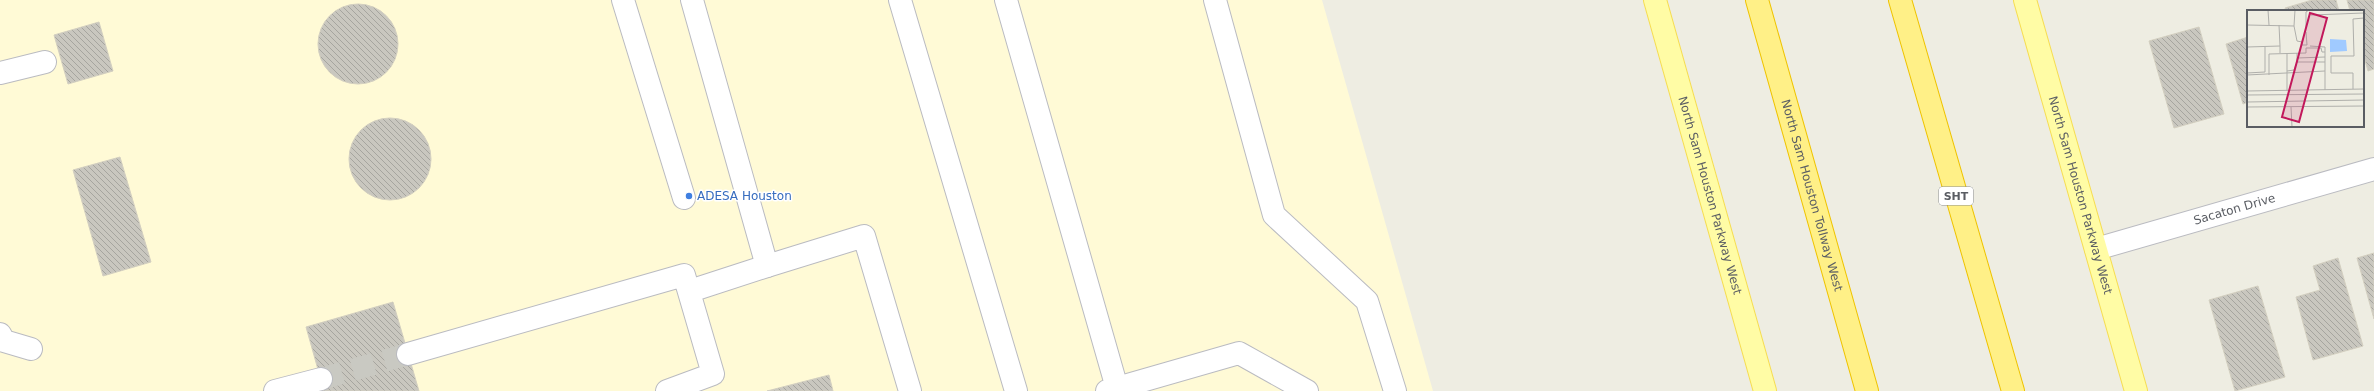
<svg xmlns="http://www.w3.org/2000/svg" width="2374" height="391" viewBox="0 0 2374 391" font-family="'DejaVu Sans',sans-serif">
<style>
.commercial{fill:#fffad6}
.building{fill:url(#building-back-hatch);stroke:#d3cfc0}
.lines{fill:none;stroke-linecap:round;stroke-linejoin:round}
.minor-tunnel{stroke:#c9c9c2;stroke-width:22;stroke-dasharray:22 11;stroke-linecap:butt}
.minor-casing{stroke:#babbc1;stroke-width:24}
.major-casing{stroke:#f6dd52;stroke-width:24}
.highway-casing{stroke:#efc300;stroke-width:24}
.minor{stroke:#fff;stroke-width:22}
.major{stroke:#fffca5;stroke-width:22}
.highway{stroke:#fff087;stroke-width:22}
.shop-dot{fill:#3f7fe0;stroke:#fff;stroke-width:1.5}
.labels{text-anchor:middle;stroke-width:3;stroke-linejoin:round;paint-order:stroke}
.shield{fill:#fff;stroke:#8c8e92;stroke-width:1}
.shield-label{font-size:11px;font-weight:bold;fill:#5a5d63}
.shop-label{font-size:12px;fill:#366cbe;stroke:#fff;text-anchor:start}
.street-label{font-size:12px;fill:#5a5d63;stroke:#fff}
.inset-road{fill:none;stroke:#afafab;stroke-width:1}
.view{fill:#c2185b;fill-opacity:0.15;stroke:#c2185b;stroke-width:2}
.inset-edge{fill:none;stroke:#5a5d63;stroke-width:2}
</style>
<defs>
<pattern id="building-back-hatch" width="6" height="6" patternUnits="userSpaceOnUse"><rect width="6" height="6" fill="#c9c7bf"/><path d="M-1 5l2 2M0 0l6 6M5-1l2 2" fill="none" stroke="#a6a59f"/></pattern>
</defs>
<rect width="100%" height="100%" fill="#eeede2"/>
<path class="commercial" d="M0,0h1322l111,391h-1433z"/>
<g class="building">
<path d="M2312,0h24l3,11h-53l-1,-3z"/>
<path d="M2347,0h27v69l-6,2 -5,-18v-42h-13z"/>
<circle cx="358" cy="44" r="40"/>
<path d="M99,22l14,49 -45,13 -14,-49z"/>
<path d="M2199,27l25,87 -50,14 -25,-87z"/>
<path d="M2248,37v65l-5,2 -17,-60z"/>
<circle cx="390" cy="159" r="41"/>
<path d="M120,157l31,105 -48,14 -30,-106z"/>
<path d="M2374,253v66l-17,-61z"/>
<path d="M2338,258l25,88 -50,14 -17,-63 24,-7 -7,-24z"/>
<path d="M2258,286l27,91 -50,14 -26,-91z"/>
<path d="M393,302l26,89h-95l-18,-64z"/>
<path d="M829,375l4,16h-66z"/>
</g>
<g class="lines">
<path class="minor-tunnel" d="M321,379l87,-25"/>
<g class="minor-casing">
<g id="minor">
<path d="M623,0l61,198"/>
<path d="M692,0l75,266 97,-30 46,155"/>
<path d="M900,0l116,391"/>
<path d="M1006,0l111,388 -10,3"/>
<path d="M1215,0l59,215 93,86 28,90"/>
<path d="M0,73l45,-11"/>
<path id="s1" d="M2096,249l278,-80"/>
<path d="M690,291l77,-25"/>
<path d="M0,334l4,7 27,8"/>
<path d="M408,354l276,-79 29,99 -46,17"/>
<path d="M1117,388l122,-35 68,38"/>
<path d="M275,391l46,-12"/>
</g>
</g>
<g class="major-casing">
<g id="major">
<path id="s2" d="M1655,0l110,391"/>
<path id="s3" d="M2025,0l111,391"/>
</g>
</g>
<g class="highway-casing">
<g id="highway">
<path id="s4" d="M1757,0l110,391"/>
<path d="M1900,0l113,391"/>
</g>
</g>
<use href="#minor" class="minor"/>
<use href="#major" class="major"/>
<use href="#highway" class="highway"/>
</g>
<circle class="shop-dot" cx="689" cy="196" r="4"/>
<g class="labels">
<rect class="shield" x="1939" y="187" width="34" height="18" rx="3"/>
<g class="shield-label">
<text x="1956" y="200">SHT</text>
</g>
<g class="shop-label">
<text x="697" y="200">ADESA Houston</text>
</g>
<g class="street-label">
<text dy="4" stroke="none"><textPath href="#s2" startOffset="203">North Sam Houston Parkway West</textPath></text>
<text dy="4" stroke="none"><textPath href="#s4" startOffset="203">North Sam Houston Tollway West</textPath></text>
<text dy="4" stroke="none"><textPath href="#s3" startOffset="203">North Sam Houston Parkway West</textPath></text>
<text dy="4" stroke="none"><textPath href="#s1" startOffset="144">Sacaton Drive</textPath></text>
</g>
</g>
<g transform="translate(2247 10)">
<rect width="117" height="117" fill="#eeede2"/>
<path d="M83,29l16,1 1,11 -17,1z" fill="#a0caff"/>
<path class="inset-road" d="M21,0l1,15M64,5l53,-2M0,15l47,1 3,15 5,1v3h5l-1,-13M32,15l1,21M47,16l1,-16M59,18v-16l3,-2M63,36l15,1v24M0,37l33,-1v7M50,43v9h28M50,48l28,-1M40,61l7,-1 3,-8M0,63l18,-1v-25M0,65l78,-4v19M22,65v-21l37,-1v-5h15l1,4h3M106,79v-16h-22v-17h23l-1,-37 11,-1M0,81l117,-2M40,81v-38M0,85l117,-1M0,92l117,-2M0,97l117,-1M44,97l1,20"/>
<path class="view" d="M63,3l17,5 -28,104 -17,-5z"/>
<rect width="117" height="117" class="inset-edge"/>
</g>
</svg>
